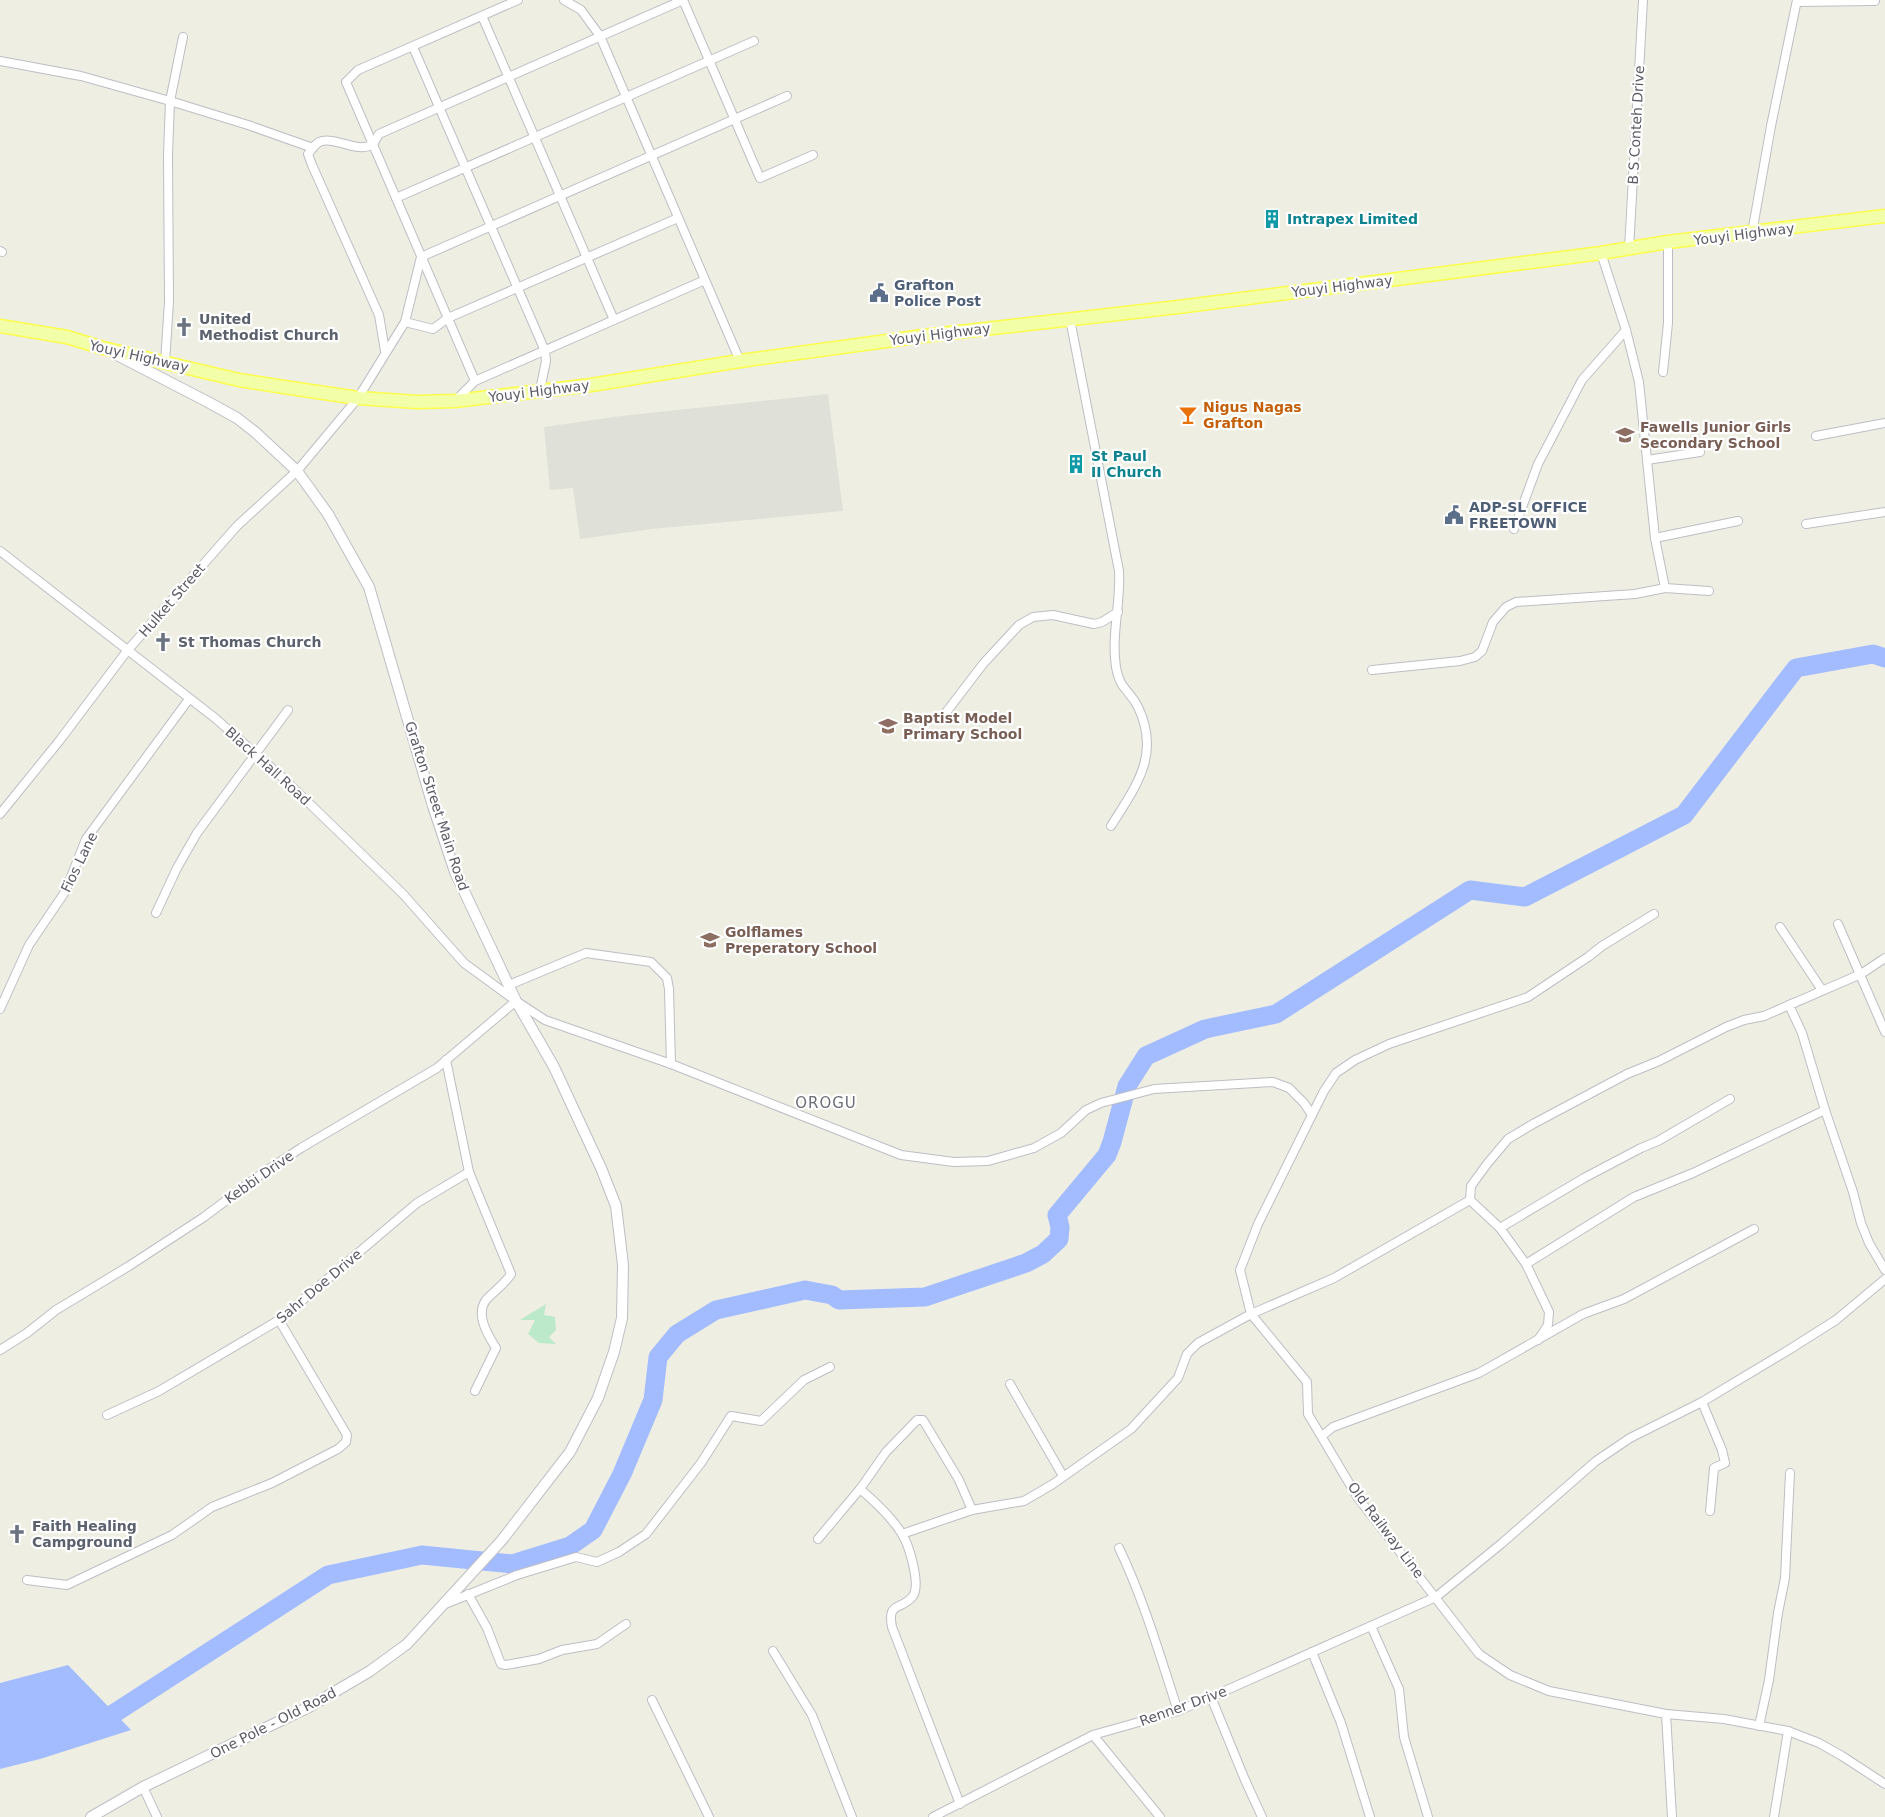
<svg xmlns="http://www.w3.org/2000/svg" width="1885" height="1817" viewBox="0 0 1885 1817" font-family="'DejaVu Sans',sans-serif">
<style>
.industrial{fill:#dfe0d7}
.green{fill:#bce9ca}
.water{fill:#a3bbff}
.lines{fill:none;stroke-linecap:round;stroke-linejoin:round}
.river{stroke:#a3bbff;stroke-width:19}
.minor-casing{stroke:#bdbec5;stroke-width:10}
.tertiary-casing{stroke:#bdbec5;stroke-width:12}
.primary-casing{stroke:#fbff4c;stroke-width:15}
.minor{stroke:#fff;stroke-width:8}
.tertiary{stroke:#fff;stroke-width:10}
.primary{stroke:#f3ffa8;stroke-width:12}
.labels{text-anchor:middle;stroke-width:4.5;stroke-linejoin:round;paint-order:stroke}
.street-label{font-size:14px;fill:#5b5c65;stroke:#fff}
.culture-label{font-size:14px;font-weight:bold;fill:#0d838f;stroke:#fff;text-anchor:start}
.service-label{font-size:14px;font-weight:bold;fill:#4e5e75;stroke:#fff;text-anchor:start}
.worship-label{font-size:14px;font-weight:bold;fill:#5b616d;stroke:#fff;text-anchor:start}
.food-label{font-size:14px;font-weight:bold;fill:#c56008;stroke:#fff;text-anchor:start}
.education-label{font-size:14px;font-weight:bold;fill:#785e54;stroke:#fff;text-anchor:start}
.neighbourhood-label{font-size:15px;letter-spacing:1px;fill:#6c6e77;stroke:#fff}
</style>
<rect width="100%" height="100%" fill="#eeefe2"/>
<path class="industrial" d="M828,394l15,117 -191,18 -72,10 -7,-51 -23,2 -6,-63 77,-11z"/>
<path class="green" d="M546,1304l-2,11 11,2 1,13 -7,7 7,7 -17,-1 -11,-9 7,-14h-15z"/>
<path class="water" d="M68,1665l63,65 -91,29 -40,10v-86z"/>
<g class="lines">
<path class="river" d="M93,1727l235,-152 94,-20 90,9 58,-18 23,-16 29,-56 31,-74 5,-43 19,-23 39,-24 89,-20 27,5 7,5 86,-3 101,-34 17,-9 16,-15 1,-12 -3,-12 50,-60 5,-13 15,-56 19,-30 59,-27 71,-15 194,-124 55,7 159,-82 112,-147 77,-14 12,4"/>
<g class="minor-casing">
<g id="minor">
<path d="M564,0l17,10 19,26 140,325"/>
<path d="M683,0l77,178 53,-23"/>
<path d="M1797,2l78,-1"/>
<path d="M482,16l132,304"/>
<path d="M413,47l132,304 1,10 -6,29"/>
<path d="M0,61l81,15 89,25 78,24 65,23"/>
<path d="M396,198l358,-157"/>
<path d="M1752,233l19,-107 26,-126"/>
<path d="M1629,249l14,-249"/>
<path d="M0,251l2,1"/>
<path d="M1601,253l25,77 13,52 16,156 10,50"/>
<path d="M1070,319l49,252c2,32 -8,64 -3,96 4,23 13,22 22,40 23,48 -2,79 -27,119"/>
<path d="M405,322l28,7 15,-11 230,-100"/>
<path d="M385,351l-6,-36 -67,-150 -4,-11c4,-5 8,-12 14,-13 14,-4 37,13 51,3 2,-2 4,-7 6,-10l304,-134"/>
<path d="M165,362l4,-60 -1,-147 2,-54 13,-64"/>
<path d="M1663,372l5,-49v-81"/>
<path d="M475,381l-129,-299 12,-12 160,-70"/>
<path d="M456,400l19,-19 230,-101"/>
<path d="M1816,436l69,-13"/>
<path d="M1647,460l53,-8"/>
<path d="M1806,524l79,-12"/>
<path d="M1514,529l24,-65 44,-84 44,-50"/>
<path d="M1655,538l83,-17"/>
<path d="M0,551l215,167 67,59 121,117 61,69 52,38 29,19 126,44 230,91 53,7 34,-1 46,-13 27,-15 25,-23 15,-7 53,-14 119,-7 16,6 15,15 8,12 -54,109 -18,46 11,44 56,68 1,32 50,84 121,156 31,21 39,16 117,23 58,5 64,12 31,12 23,13 43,28"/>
<path d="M1372,670l88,-9 15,-4 7,-6 11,-29 13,-15 10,-5 119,-8 30,-6 44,3"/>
<path d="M941,719l42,-55 36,-39 14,-8 20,-2 41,9 8,-2 16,-10"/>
<path d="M0,814l60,-74 67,-89 110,-125 60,-55 61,-73 47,-76 16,-65 366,-161"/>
<path d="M156,913l21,-45 20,-35 91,-123"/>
<path d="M1838,924l47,108"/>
<path d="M1780,927l42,63 -4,2"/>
<path d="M509,985l77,-32 65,9 16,16 2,11 2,75"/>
<path d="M1794,1003l-5,2 13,28 23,77 28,82 8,31 8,20 16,27"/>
<path d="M0,1009l29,-64 36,-53 21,-53 103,-140"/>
<path d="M446,1060l23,112 42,102c-7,11 -17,17 -25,26 -11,15 2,35 10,48l-21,43"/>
<path d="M1312,1115l12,-24 12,-18 19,-13 34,-16 139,-47 60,-40 14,-11 52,-32"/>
<path d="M1500,1228l84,-50 57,-30 17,-7 72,-42"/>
<path d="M1526,1264l108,-67 59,-24 132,-63"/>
<path d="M1538,1340l10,-15 1,-13 -23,-48 -26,-36 -30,-28 1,-14 16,-22 21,-25 25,-15 94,-50 32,-13 67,-34 18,-7 20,-4 97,-42 24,-16"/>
<path d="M0,1350l27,-17 29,-23 73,-44 75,-49 56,-42 41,-27 136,-80 79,-67"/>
<path d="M1010,1384l53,92"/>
<path d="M1702,1402l20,48 3,13 -11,5 -4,43"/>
<path d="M107,1415l52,-24 120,-71 138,-117 52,-31"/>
<path d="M1322,1436l11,-9 146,-54 104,-59 41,-15 130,-70"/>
<path d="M860,1489l26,-37 31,-32h6l36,60 13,30"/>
<path d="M902,1534l70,-24 52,-9 29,-17 78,-55 47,-51 9,-24 11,-11 53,-29 83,-36 136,-78"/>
<path d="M818,1539l42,-50c13,11 33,30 42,45 7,11 19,50 11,62 -12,15 -26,5 -21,31l68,177"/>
<path d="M1119,1548c25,52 41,108 59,163"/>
<path d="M27,1580l40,5 105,-50 40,-28 60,-24 66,-34 8,-7 1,-7 -68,-115"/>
<path d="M468,1594l19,34 14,36 5,1 33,-6 23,-9 35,-6 29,-20"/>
<path d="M445,1604l72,-29 59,-18 21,5 22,-10 27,-18 55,-71 30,-47 30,5 43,-41 26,-13"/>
<path d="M1371,1626l28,63 5,48 24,80"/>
<path d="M773,1651l39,64 40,102"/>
<path d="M1312,1652l29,71 29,94"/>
<path d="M1211,1697l34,83 17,37"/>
<path d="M652,1700l57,117"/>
<path d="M1666,1714l6,103"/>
<path d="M1759,1726l10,-46 9,-67 7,-35 5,-105"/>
<path d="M1093,1735l67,82"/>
<path d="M143,1787l14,30"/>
<path d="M933,1817l160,-82 85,-24 33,-14 225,-100 65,-53 95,-83 34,-23 72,-36 85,-51 49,-31 49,-41"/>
<path d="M1774,1817l14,-86"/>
</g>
</g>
<g class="tertiary-casing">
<path id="tertiary" d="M91,1817l52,-30 166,-80 61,-36 37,-27 95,-104 68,-88 28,-54 16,-46 8,-34 1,-53 -7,-59 -15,-38 -47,-101 -38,-66 -61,-129 -22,-66 -64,-219 -41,-73 -31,-43 -42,-39 -18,-14 -29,-16 -93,-48"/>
</g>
<g class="primary-casing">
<path id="primary" d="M0,326l67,11 36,11 136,32 58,9 61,9 59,4 38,-1 136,-16 149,-24 183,-25 255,-29 423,-54 67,-11 217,-26"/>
</g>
<use href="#minor" class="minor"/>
<use href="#tertiary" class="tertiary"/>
<use href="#primary" class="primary"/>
</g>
<defs>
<g id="building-bare" transform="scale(1.5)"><path d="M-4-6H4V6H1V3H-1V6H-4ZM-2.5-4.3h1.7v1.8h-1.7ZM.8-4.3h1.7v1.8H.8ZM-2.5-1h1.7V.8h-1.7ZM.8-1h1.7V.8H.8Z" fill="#0f9aa8" stroke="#fff" stroke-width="2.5" paint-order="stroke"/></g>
<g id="civic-bare" transform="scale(1.5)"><path d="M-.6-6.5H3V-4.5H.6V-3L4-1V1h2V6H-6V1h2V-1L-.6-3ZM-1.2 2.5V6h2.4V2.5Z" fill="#5c6f8a" stroke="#fff" stroke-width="2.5" paint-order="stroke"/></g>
<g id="church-bare" transform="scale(1.5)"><path d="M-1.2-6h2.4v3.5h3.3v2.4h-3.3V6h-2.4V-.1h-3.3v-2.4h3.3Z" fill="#6b7280" stroke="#fff" stroke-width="2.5" paint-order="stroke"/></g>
<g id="bar-bare" transform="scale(1.5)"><path d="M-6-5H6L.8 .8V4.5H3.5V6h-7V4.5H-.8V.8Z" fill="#e8710a" stroke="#fff" stroke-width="2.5" paint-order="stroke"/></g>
<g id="school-bare" transform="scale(1.5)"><path d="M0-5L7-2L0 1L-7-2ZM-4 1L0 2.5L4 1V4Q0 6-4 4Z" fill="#8d6e63" stroke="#fff" stroke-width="2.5" paint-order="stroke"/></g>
</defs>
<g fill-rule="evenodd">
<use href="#building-bare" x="1272" y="219"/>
<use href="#civic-bare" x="879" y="293"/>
<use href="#church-bare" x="184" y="327"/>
<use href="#bar-bare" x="1188" y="415"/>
<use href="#school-bare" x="1625" y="435"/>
<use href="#building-bare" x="1076" y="464"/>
<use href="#civic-bare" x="1454" y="515"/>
<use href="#church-bare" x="163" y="642"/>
<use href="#school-bare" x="888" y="726"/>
<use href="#school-bare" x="710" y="940"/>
<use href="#church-bare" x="17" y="1534"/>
</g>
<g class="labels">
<g class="street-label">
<text transform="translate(1636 125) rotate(-87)" y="5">B S Conteh Drive</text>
<text transform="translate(1744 234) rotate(-7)" y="5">Youyi Highway</text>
<text transform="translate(1342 286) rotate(-7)" y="5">Youyi Highway</text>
<text transform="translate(940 334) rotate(-7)" y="5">Youyi Highway</text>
<text transform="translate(139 356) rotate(13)" y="5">Youyi Highway</text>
<text transform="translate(539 391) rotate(-7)" y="5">Youyi Highway</text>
<text transform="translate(172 600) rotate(-49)" y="5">Hulket Street</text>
<text transform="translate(268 766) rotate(42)" y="5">Black Hall Road</text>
<text transform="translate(437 806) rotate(72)" y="5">Grafton Street Main Road</text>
<text transform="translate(79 862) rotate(-64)" y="5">Fios Lane</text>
<text transform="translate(259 1177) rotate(-35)" y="5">Kebbi Drive</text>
<text transform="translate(319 1286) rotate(-40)" y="5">Sahr Doe Drive</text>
<text transform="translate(1386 1530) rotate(53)" y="5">Old Railway Line</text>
<text transform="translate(1183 1706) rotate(-20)" y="5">Renner Drive</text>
<text transform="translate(273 1723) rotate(-27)" y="5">One Pole - Old Road</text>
</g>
<g class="culture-label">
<text x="1287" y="224">Intrapex Limited</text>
<text x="1091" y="461">St Paul<tspan x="1091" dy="16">II Church</tspan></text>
</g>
<g class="service-label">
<text x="894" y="290">Grafton<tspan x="894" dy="16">Police Post</tspan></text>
<text x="1469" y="512">ADP-SL OFFICE<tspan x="1469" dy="16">FREETOWN</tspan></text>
</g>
<g class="worship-label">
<text x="199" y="324">United<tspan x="199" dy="16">Methodist Church</tspan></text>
<text x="178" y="647">St Thomas Church</text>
<text x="32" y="1531">Faith Healing<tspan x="32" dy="16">Campground</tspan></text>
</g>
<g class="food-label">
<text x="1203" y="412">Nigus Nagas<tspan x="1203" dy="16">Grafton</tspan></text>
</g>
<g class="education-label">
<text x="1640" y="432">Fawells Junior Girls<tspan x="1640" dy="16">Secondary School</tspan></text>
<text x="903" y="723">Baptist Model<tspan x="903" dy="16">Primary School</tspan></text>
<text x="725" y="937">Golflames<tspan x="725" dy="16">Preperatory School</tspan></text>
</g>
<g class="neighbourhood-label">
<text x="826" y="1108">OROGU</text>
</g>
</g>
</svg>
